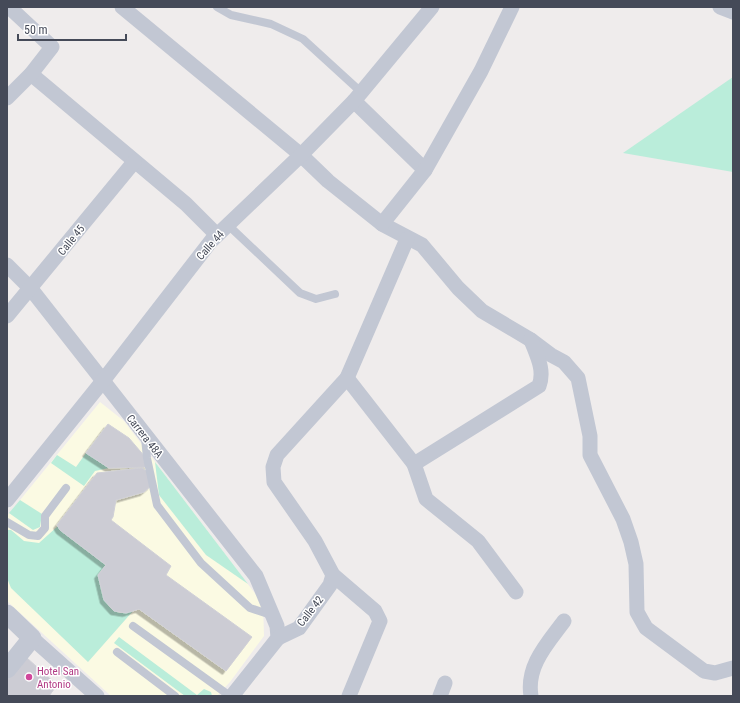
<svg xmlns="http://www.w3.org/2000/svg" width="740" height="703" viewBox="0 0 740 703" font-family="'Roboto Condensed',sans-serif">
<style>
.commercial{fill:#fbfae3}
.green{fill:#baedda}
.building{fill:#ccccd4;stroke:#d0d0d7;filter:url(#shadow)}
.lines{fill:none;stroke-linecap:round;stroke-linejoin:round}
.service{stroke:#c2c7d3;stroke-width:8}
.minor{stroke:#c2c7d3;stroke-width:15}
.tertiary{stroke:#c2c7d3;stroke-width:19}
.hotel-dot{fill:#d1479c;stroke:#fff;stroke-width:1.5}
.labels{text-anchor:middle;stroke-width:3;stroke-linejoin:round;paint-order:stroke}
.street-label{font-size:11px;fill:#454a58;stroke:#fff}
.hotel-label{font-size:11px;fill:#b23c85;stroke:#fff;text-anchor:start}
</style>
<defs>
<filter id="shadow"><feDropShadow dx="-3.5" dy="3.5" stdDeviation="0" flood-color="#0004"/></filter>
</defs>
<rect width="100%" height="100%" fill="#efecec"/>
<path class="commercial" d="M100,402l24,19 139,183 1,32 -34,46 -13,14h-106l-104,-95v-85z"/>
<g class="green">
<path d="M733,77v95l-110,-19z"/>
<path d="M86,453l23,15 -14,3 -11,15 -33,-23 6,-8 19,12z"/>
<path d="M155,462l93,122 -42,-29 -47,-60z"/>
<path d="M20,500l22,14 -2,13 -7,3 -24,-17z"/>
<path d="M58,526l7,8 41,31 -8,10c5,20 9,45 35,36l-45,51 -77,-74 -4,-10v-48h4l13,11 15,2z"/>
<path d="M119,637l78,58 7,-6 7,3 1,4h-27l-71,-53z"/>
</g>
<g class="building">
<path d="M108,424l21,14 17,20 2,9 -39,1 -23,-15z"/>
<path d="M142,468l7,5 2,13 -7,6 -28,8 -3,17 -2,3 60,46 -5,9 86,62 -26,34 -87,-62 -13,4 -12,-2 -10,-11 -6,-25 8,-10 -46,-35 -3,-5 40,-52z"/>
<path d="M27,658l30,27 -8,11h-42v-16z"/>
</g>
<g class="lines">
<g class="service">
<path d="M217,7l14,8 40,9 32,15 58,53"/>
<path d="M228,225l72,68 16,6 19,-5"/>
<path d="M145,438l2,20 10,47 44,58 49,45 21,7"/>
<path d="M7,522l22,13 9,1 7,-8v-12l21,-28"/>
<path d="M133,626l97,70"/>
<path d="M117,652l58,44"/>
</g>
<g class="minor">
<path d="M122,7l179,148 27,26 54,43 40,21 36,43 24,23 49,29 20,15 13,7 14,16 12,58v19l33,64 8,23 5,22 1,48 9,16 58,43 11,2 18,-5"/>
<path d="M720,7l13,5"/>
<path d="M31,74l155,130 31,31"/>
<path d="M7,98l24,-24 21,-27 -43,-40"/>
<path d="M354,101l71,69"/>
<path d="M382,224l43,-54 56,-99 31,-64"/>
<path d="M7,265l24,24 225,287 21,50 1,12 -46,58"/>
<path d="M7,316l127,-154"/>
<path d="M347,378l67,86 12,35 52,42 38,51"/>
<path d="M414,464l125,-78c6,-16 -2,-30 -8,-46"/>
<path d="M7,500l95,-118 109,-141 90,-86 53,-54 78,-94"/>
<path d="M32,638l65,58"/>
<path d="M278,638l21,-10 31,-43 3,-10"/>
<path d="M349,696l31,-75 -5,-10 -42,-36 -18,-34 -41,-59 -1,-15 4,-12 70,-77 60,-139"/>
<path d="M440,696l5,-13"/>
<path d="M531,696c-5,-30 16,-52 33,-75"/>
</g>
<path class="tertiary" d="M7,614l25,24 -25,31"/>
</g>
<circle class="hotel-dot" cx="29" cy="677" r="4"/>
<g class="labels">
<g class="street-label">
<text transform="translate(71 240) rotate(-51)" y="4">Calle 45</text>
<text transform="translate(210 245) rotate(-48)" y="4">Calle 44</text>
<text transform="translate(145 436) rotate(52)" y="4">Carrera 48A</text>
<text transform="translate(310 611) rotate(-52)" y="4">Calle 42</text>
</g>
<g class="hotel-label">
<text x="37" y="675">Hotel San<tspan x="37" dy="13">Antonio</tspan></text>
</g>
</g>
<rect width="740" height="703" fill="none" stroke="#454a58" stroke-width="16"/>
<path d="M18 34v6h108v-6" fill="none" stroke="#454a58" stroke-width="2"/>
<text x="24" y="34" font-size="12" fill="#454a58" stroke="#ffffff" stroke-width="3" paint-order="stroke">50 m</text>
</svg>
